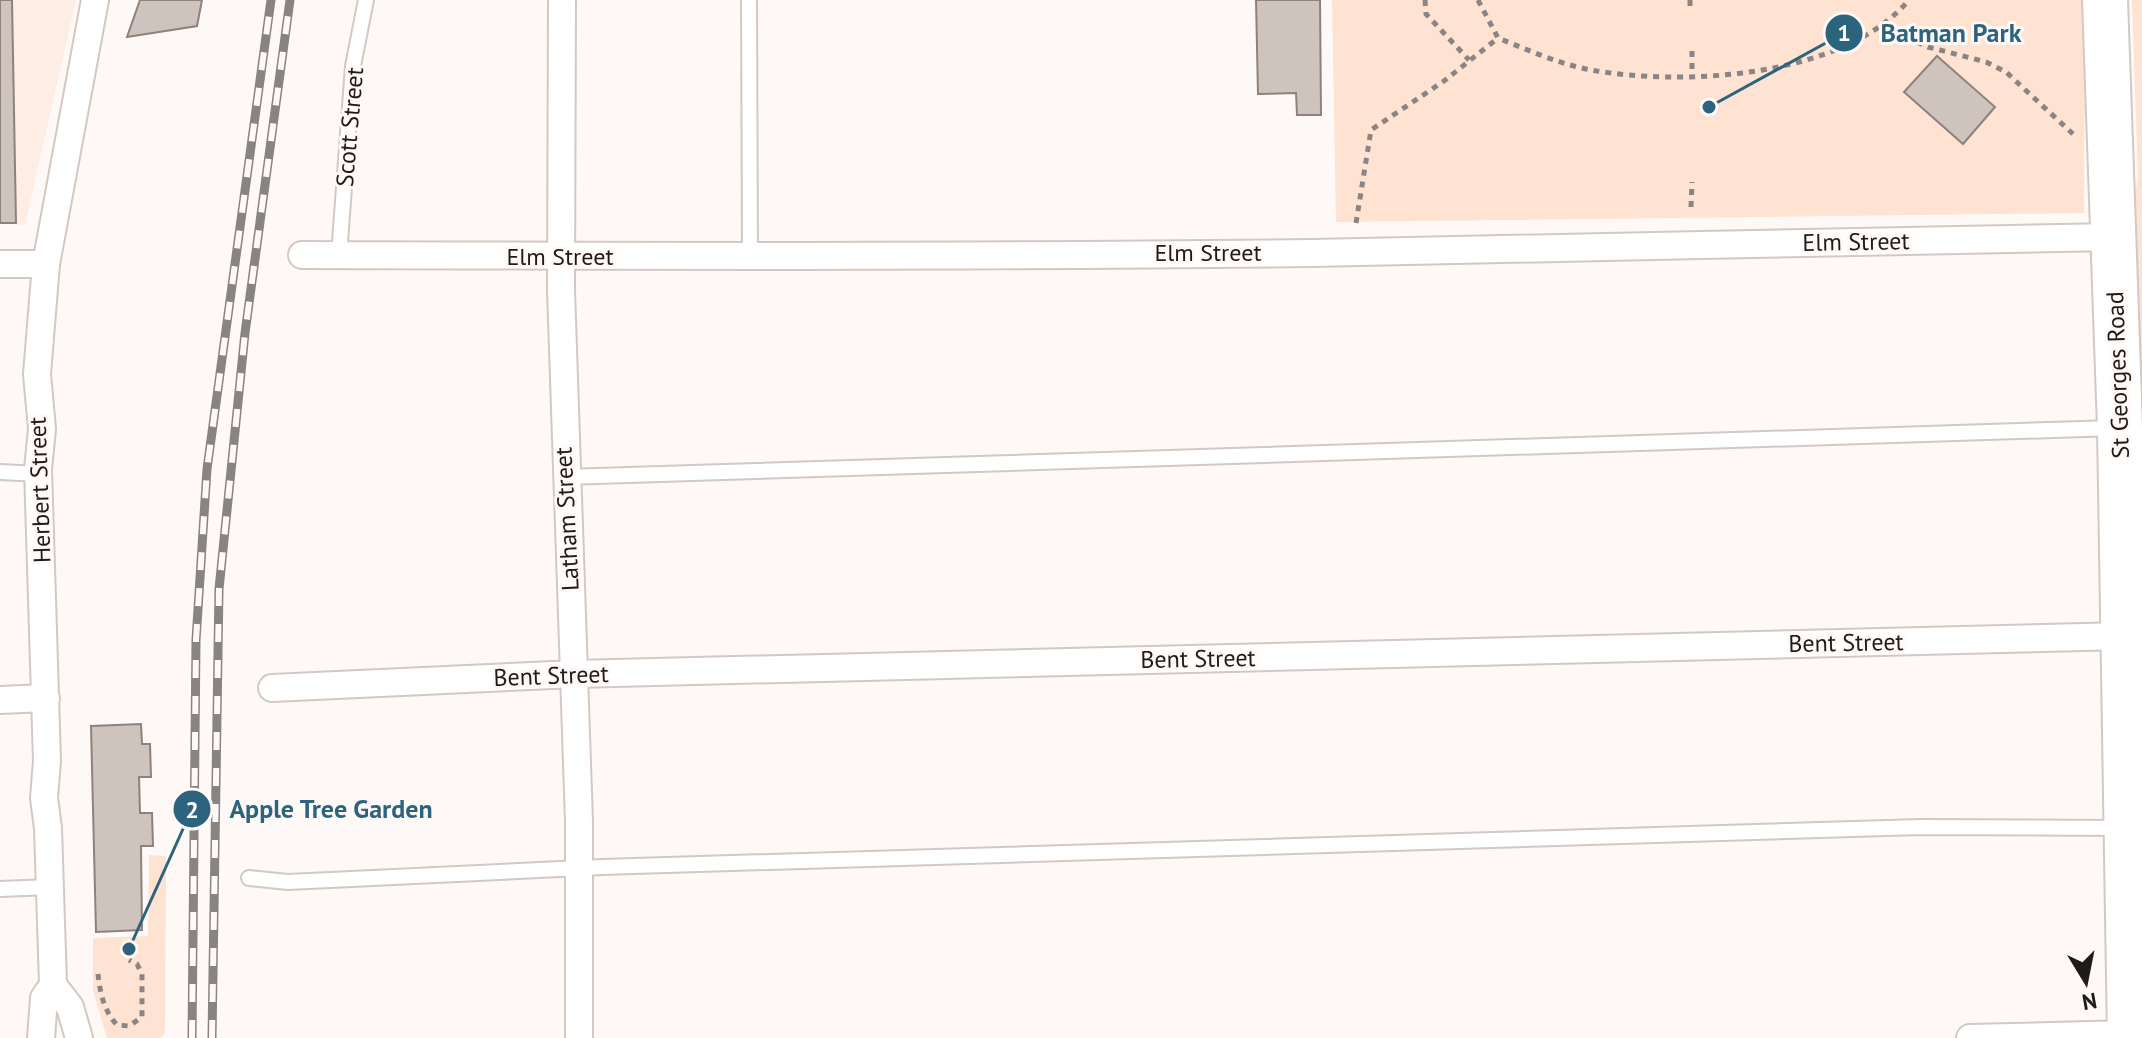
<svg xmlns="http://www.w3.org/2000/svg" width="2142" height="1038" viewBox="0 0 2142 1038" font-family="'PT Sans',sans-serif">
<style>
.built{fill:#fdede5}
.green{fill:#fee2d2}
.building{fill:#cec3bd;stroke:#8d827d;stroke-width:2}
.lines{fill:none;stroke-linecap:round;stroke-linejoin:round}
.lane-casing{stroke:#d4c8c2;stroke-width:18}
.street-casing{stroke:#d4c8c2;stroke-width:30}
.highway-casing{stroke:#d4c8c2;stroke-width:48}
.path{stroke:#8a8583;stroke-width:5;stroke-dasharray:6 6;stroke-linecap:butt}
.lane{stroke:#fff;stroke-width:14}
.street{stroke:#fff;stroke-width:26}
.highway{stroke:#fff;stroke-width:44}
.rail-casing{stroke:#888481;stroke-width:9}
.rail{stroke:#fef9f6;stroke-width:6;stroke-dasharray:18;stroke-linecap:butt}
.labels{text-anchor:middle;stroke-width:6;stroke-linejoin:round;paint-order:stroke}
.street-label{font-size:24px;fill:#1f1b19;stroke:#fef9f6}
.leader{fill:none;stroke:#2c647e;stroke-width:3}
.callout-dot{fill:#2c647e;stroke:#fef9f6;stroke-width:3}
.mark-label{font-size:24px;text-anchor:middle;font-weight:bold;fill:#fff}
.callout-label{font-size:26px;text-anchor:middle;font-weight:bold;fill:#2c647e;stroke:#fef9f6;stroke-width:6;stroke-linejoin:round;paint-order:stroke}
</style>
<rect width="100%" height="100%" fill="#fef9f6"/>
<path class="built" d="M0,0h76l-51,225 -25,-2z"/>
<g class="green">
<path d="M1332,0h753l-1,213 -748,9z"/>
<path d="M2132,0h10v537l-13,-298 9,-63z"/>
<path d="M149,855l17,1 -1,177 -5,5h-53l-14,-48v-52l55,-2z"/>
</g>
<g class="building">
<path d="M0,0h12l4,223h-16z"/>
<path d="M140,0h62l-5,26 -70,11z"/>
<path d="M1256,0h64l1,115h-24l-1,-22 -38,1z"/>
<path d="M1937,56l58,51 -32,37 -59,-52z"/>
<path d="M141,724l1,20h8l1,33h-12l1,36h12l1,33h-12l1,84 -46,2 -5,-206z"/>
</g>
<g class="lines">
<g class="lane-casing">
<g id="lane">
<path d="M749,0l1,254"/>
<path d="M339,255l14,-189 13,-66"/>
<path d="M0,472l39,2"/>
<path d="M565,477l1550,-49"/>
<path d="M249,878l39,4 314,-15 1319,-40 202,1"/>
<path d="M0,889l50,-2"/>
</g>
</g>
<g class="street-casing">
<g id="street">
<path d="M562,0l-1,290 18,532v216"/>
<path d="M302,255c337,1 674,2 1011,-2 267,-4 534,-13 801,-16"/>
<path d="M0,264h46"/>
<path d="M272,688l303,-14 1550,-38"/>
<path d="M0,700l46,-2"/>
<path d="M53,985l17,22 9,31"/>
<path d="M41,1038l3,-40 9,-13 -5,-157 -4,-30 3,-37 -9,-292 4,-40 -5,-55 9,-110 49,-264"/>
<path d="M1970,1038l160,-4"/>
</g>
</g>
<g class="highway-casing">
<path id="highway" d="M2105,0l15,428 10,610"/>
</g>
<g class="path">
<path d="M1425,0l1,14 43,46"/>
<path d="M1478,0l20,38c30,12 61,26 93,32 94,17 253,7 318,-70"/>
<path d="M1690,0v6"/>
<path d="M1884,27l44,20 58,15 20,10 67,62"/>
<path d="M1692,51v25"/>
<path d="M1691,207l1,-25"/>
<path d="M1356,223l15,-93 73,-49 54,-43"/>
<path d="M98,974c2,19 6,37 19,51l12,1 13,-9v-43l-5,-10 -8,-4"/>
</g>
<use href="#lane" class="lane"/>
<use href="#street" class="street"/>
<use href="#highway" class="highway"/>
<g class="rail-casing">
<g id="rail">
<path d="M192,1038l4,-398 11,-171 64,-469"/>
<path d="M212,1038l7,-449 26,-256 45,-333"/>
</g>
</g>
<use href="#rail" class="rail"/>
</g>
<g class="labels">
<g class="street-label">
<text transform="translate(350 127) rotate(-85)" y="8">Scott Street</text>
<text transform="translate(1856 242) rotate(-1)" y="8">Elm Street</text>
<text x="1208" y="261">Elm Street</text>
<text x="560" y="265">Elm Street</text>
<text transform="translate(2118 375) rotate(-92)" y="8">St Georges Road</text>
<text transform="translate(40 490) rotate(-92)" y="8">Herbert Street</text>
<text transform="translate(567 519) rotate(-93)" y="8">Latham Street</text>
<text transform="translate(1846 643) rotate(-1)" y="8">Bent Street</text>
<text transform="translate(1198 659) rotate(-1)" y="8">Bent Street</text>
<text transform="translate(551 676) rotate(-2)" y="8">Bent Street</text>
</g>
</g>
<path class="leader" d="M1709 107L1844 33M129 949L192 809"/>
<g class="callout-dot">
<circle cx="1709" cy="107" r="8"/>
<circle cx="129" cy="949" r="8"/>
<circle cx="1844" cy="33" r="20"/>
<circle cx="192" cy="809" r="20"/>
</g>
<g class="mark-label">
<text x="1844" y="41">1</text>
<text x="192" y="818">2</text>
</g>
<g class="callout-label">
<text x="1951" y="42">Batman Park</text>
<text x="331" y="818">Apple Tree Garden</text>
</g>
<g transform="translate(2086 982) rotate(170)" stroke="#fef9f6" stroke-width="6" paint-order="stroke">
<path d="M0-6L14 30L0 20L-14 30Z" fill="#1f1b19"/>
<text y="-12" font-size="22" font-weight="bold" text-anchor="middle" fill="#1f1b19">N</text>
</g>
</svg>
